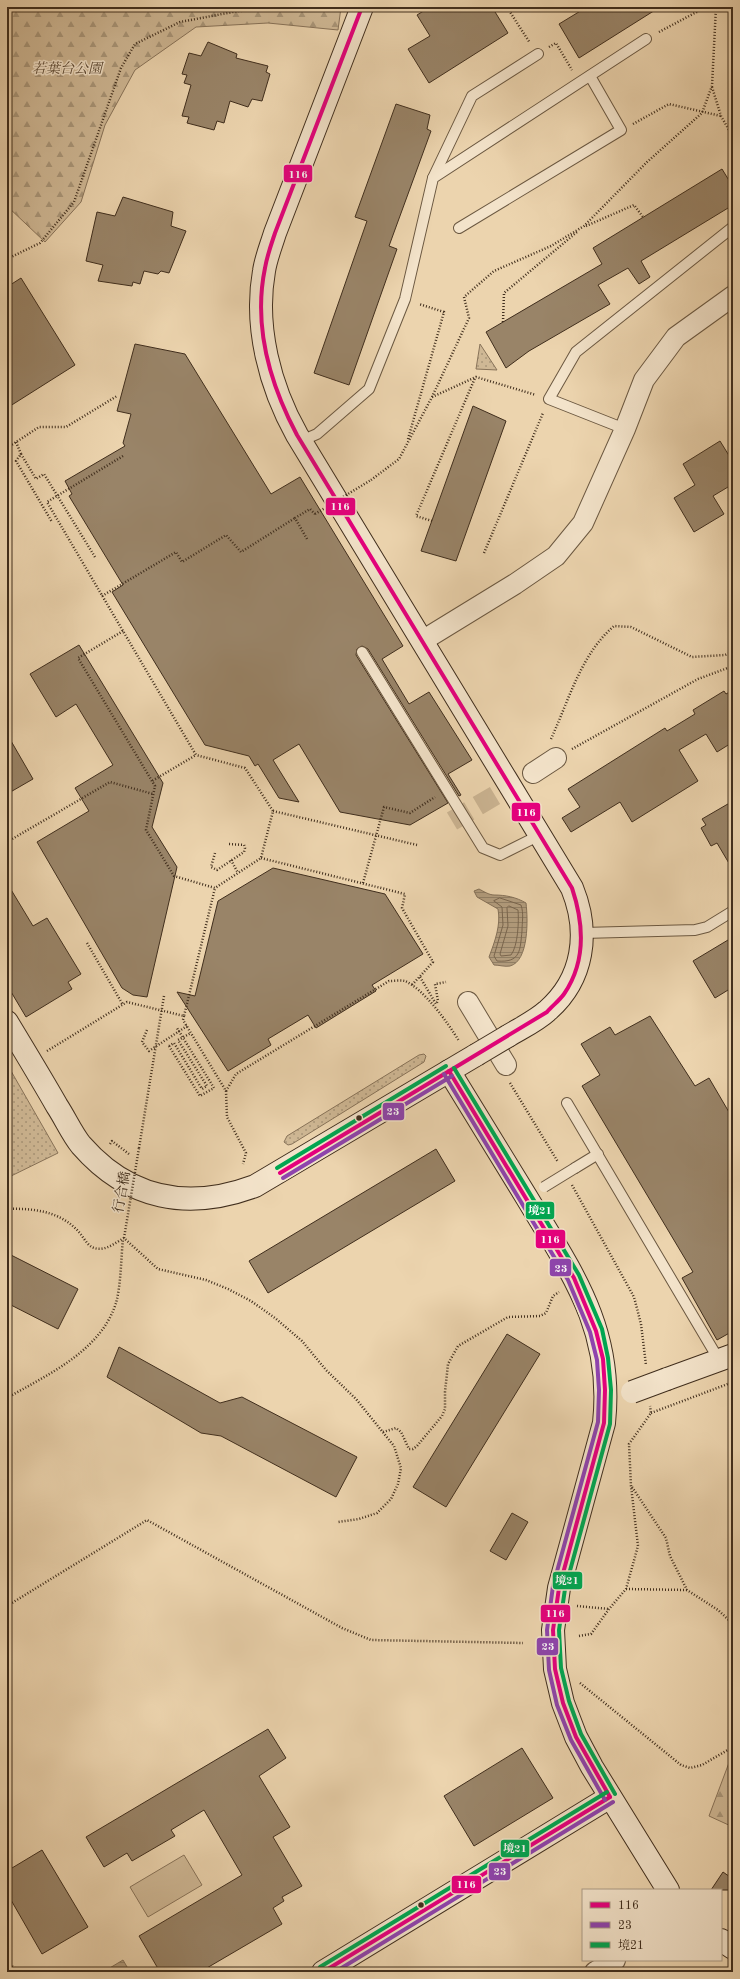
<svg xmlns="http://www.w3.org/2000/svg" width="740" height="1979" viewBox="0 0 740 1979" font-family="'Old Standard TT','Noto Serif JP',serif">
<style>
.grass{fill:url(#grass-dots);stroke:#887359}
.forest{fill:url(#forest-firs);stroke:#887359}
.garden{fill:#cfb895;stroke:#887359}
.water{fill:url(#water-rules);stroke:#847057}
.lines{fill:none;stroke-linecap:round;stroke-linejoin:round}
.shore{stroke:#79654d;stroke-width:1}
.building{fill:#998468;stroke:#402e1d}
.street-tunnel{stroke:#cab391;stroke-width:20;stroke-dasharray:20 10;stroke-linecap:butt}
.lane-casing{stroke:#6b5841;stroke-width:12}
.street-casing{stroke:#6b5841;stroke-width:22}
.secondary-casing{stroke:#402e1d;stroke-width:24}
.path{stroke:#402e1d;stroke-width:2.5;stroke-dasharray:1 2;stroke-linecap:butt}
.lane{stroke:#f3e3ca;stroke-width:10}
.street{stroke:#f3e3ca;stroke-width:20}
.secondary{stroke:#f3e3ca;stroke-width:22}
.lane-bridge-casing{stroke:#6b5841;stroke-width:12;stroke-linecap:butt}
.secondary-bridge-casing{stroke:#402e1d;stroke-width:24;stroke-linecap:butt}
.path-bridge{stroke:#402e1d;stroke-width:2.5;stroke-dasharray:1 2;stroke-linecap:butt}
.lane-bridge{stroke:#f3e3ca;stroke-width:10}
.secondary-bridge{stroke:#f3e3ca;stroke-width:22}
.bus-1-casing{stroke:#f3e3ca;stroke-width:7}
.bus-2-casing{stroke:#f3e3ca;stroke-width:7}
.bus-3-casing{stroke:#f3e3ca;stroke-width:7}
.bus-1{stroke:#e5007d;stroke-width:4}
.bus-2{stroke:#8e44ad;stroke-width:4}
.bus-3{stroke:#00a651;stroke-width:4}
.bus-dot{fill:#402e1d;stroke:#f3e3ca;stroke-width:1.5}
.labels{text-anchor:middle;stroke-width:3;stroke-linejoin:round;paint-order:stroke}
.park-label{font-size:14px;font-style:italic;fill:#5d4a35;stroke:#f3e3ca}
.street-label{font-size:14px;fill:#402e1d;stroke:#f3e3ca}
.line-badge{stroke:#f3e3ca;stroke-width:1.5}
.badge-label{font-size:11px;text-anchor:middle;font-weight:bold;fill:#fff}
</style>
<defs>
<pattern id="grass-dots" width="8" height="8" patternUnits="userSpaceOnUse"><rect width="8" height="8" fill="#cfb895"/><path d="M2 2h.1M6 6h.1" fill="none" stroke="#a99679" stroke-width="1.8" stroke-linecap="round"/></pattern>
<pattern id="forest-firs" width="22" height="20" patternUnits="userSpaceOnUse"><rect width="22" height="20" fill="#cfb895"/><path d="M5 1l3.5 6h-7zM16 11l3.5 6h-7z" fill="#a99679"/></pattern>
<pattern id="water-rules" width="6" height="5" patternUnits="userSpaceOnUse"><rect width="6" height="5" fill="#b29c7d"/><path d="M0 2.5h6" fill="none" stroke="#928066"/></pattern>
</defs>
<rect width="100%" height="100%" fill="#ecd4ae"/>
<filter id="stains"><feTurbulence type="fractalNoise" baseFrequency=".005" numOctaves="4"/><feColorMatrix values="0 0 0 0 .2 0 0 0 0 .09 0 0 0 0 .02 0 0 0 .5 -.17"/></filter>
<radialGradient id="worn" r=".72"><stop offset=".6" stop-color="#630" stop-opacity="0"/><stop offset="1" stop-color="#630" stop-opacity=".3"/></radialGradient>
<g class="grass">
<path d="M480,344l17,26 -21,-1z"/>
<path d="M424,1054l2,2 -2,6 -132,82 -4,1 -4,-3 3,-6 132,-81z"/>
<path d="M7,1064l51,89 -51,25z"/>
</g>
<g class="forest">
<path d="M7,7h334l-3,23 -70,-7 -72,4 -61,43 -30,55 -24,77 -36,40 -38,-36z"/>
<path d="M733,1752v75l-24,-11z"/>
</g>
<path class="garden" d="M184,1855l18,30 -54,32 -18,-30z"/>
<g class="water">
<path d="M479,889c4,2 10,6 15,6 11,0 22,2 32,8 2,16 3,58 -16,63 -5,1 -11,-1 -16,-1l-5,-8c6,-16 12,-32 9,-48l-21,-12 -3,-6z"/>
<path d="M123,1960l7,12h-27z"/>
</g>
<g class="lines">
<g class="shore">
<path d="M500,898l21,7c3,9 1,17 1,26 -2,19 -1,32 -25,30l-3,-5 9,-31 -1,-18 -8,-6z"/>
<path d="M509,906l9,4c1,11 0,36 -7,45l-10,1 -1,-2 8,-28 -1,-18z"/>
</g>
</g>
<g class="building">
<path d="M430,7h62l16,26 -79,50 -21,-34 22,-13 -13,-21z"/>
<path d="M587,7h73l-81,51 -20,-34z"/>
<path d="M208,42l29,12 -1,4 32,8 -2,6 4,2 -8,27 -10,-2 -4,8 -18,-6 -6,22 -7,-2 -3,9 -27,-7 2,-6 -7,-1 9,-31 -7,-2 3,-8 -5,-1 7,-21 12,3z"/>
<path d="M396,104l34,11 -3,14 4,2 -42,115 8,3 -48,136 -35,-12 53,-152 -12,-4z"/>
<path d="M722,169l11,18v18l-92,56 9,16 -11,7 -11,-16 -30,17 12,19 -81,47 -23,17 -20,-36 116,-68 -9,-16z"/>
<path d="M123,197l50,15 -2,14 15,5 -17,42 -8,-2 -3,3 -14,-3 -4,13 -7,-2 -1,4 -34,-5 5,-16 -17,-4 11,-49 18,4z"/>
<path d="M21,278l54,87 -68,43v-121z"/>
<path d="M135,344l50,10 86,140 29,-17 103,169 -21,13 27,45 20,-12 43,68 -24,14 13,21 -2,1 -91,-147 -6,-3 -5,3 -1,6 92,148 -38,22 -70,-13 -41,-68 -26,16 26,42 -20,-4 -21,-34 -3,2 -6,-10 -44,-11 -93,-153 11,-7 -54,-89 3,-2 -7,-13 60,-35 -2,-3 8,-29 -14,-3z"/>
<path d="M473,406l33,15 -50,140 -35,-10z"/>
<path d="M720,441l13,21v22l-20,12 11,18 -30,18 -20,-34 21,-13 -12,-21z"/>
<path d="M79,645l84,138 -11,44 25,40 -30,130 -14,-2 -11,-7 -85,-146 52,-31 -14,-23 38,-23 -37,-61 -20,13 -26,-43z"/>
<path d="M733,690v52l-16,10 -11,-18 -27,16 19,31 -66,41 -12,-20 -49,30 -9,-14 18,-11 -12,-18 97,-61 2,3 28,-17 -2,-4 31,-19 2,3z"/>
<path d="M7,734l26,45 -26,15z"/>
<path d="M733,801v69l-16,-27 -6,3 -10,-18 5,-3 -4,-6z"/>
<path d="M273,868l112,26 38,60 -51,31 4,6 -60,37 -8,-13 -40,24 3,6 -43,26 -51,-79 18,4 23,-95z"/>
<path d="M7,883l26,43 14,-8 34,56 -13,8 4,7 -46,28 -19,-32z"/>
<path d="M733,937v50l-18,11 -22,-37z"/>
<path d="M650,1016l45,70 14,-8 24,41v212l-16,9 -35,-62 11,-6 -111,-186 18,-11 -19,-31 29,-17 5,8z"/>
<path d="M436,1149l19,32 -187,112 -19,-32z"/>
<path d="M7,1253l71,36 -20,40 -51,-26z"/>
<path d="M507,1334l33,20 -94,153 -33,-20z"/>
<path d="M119,1347l101,56 22,-6 115,60 -21,40 -115,-61 -20,-3 -94,-56z"/>
<path d="M512,1513l16,9 -22,38 -16,-9z"/>
<path d="M268,1729l18,29 -27,18 31,51 -17,10 29,49 -20,11 2,4 -11,7 9,16 -82,48h-40l-21,-36 103,-61 -38,-65 -33,20 4,6 -43,25 -5,-8 -23,14 -18,-30z"/>
<path d="M522,1748l31,50 -79,48 -30,-50z"/>
<path d="M42,1850l46,77 -46,27 -35,-61v-22z"/>
<path d="M723,1872l10,7v11h-22z"/>
</g>
<g class="lines">
<path class="street-tunnel" d="M452,821l81,-48"/>
<g class="lane-casing">
<g id="lane">
<path d="M433,178l39,-82 66,-42"/>
<path d="M459,228l162,-98 -31,-54"/>
<path d="M625,429l-76,-30 27,-47 157,-125"/>
<path d="M301,441l16,-7 52,-45 36,-90 28,-121 213,-139"/>
<path d="M362,652l121,196 17,7 40,-20"/>
<path d="M583,933l112,-3 12,-3 26,-16"/>
<path d="M567,1103l152,257"/>
<path d="M575,1168l23,-14"/>
</g>
</g>
<g class="street-casing">
<g id="street">
<path d="M422,641l93,-57 41,-28 27,-33 42,-94 19,-49 32,-43 57,-41"/>
<path d="M533,773l23,-15"/>
<path d="M468,1002l38,63"/>
<path d="M595,1972l20,-12"/>
</g>
</g>
<g class="secondary-casing">
<g id="secondary">
<path d="M362,7l-87,226c-4,13 -9,25 -11,38 -10,56 6,116 33,164l275,453c18,44 12,91 -25,123 -11,10 -26,17 -39,25"/>
<path d="M7,1022c17,28 34,56 50,84 8,12 15,28 24,39 48,55 107,66 174,41l221,-131"/>
<path d="M449,1071c26,42 52,85 78,127 45,75 87,132 77,225l-45,165 -6,42 2,39 8,34 13,34 16,30 76,123"/>
<path d="M667,1379l66,-24"/>
<path d="M721,1940l12,8"/>
<path d="M323,1972l287,-175"/>
</g>
</g>
<g class="path">
<path d="M511,7l-1,5 20,31"/>
<path d="M232,11l6,-4"/>
<path d="M659,32l47,-25"/>
<path d="M549,47l7,-4 16,27"/>
<path d="M712,87l9,29 12,21"/>
<path d="M633,124l36,-20 52,12"/>
<path d="M586,226l48,-21 9,12"/>
<path d="M7,259l33,-16 34,-41 47,-134 14,-24 45,-22 58,-11 33,-1 10,-3"/>
<path d="M503,322l1,-29 73,-61"/>
<path d="M432,397l44,-20 60,18"/>
<path d="M408,439l36,-127 -25,-8"/>
<path d="M16,442l5,12 -5,7 36,61"/>
<path d="M7,448l32,-21h27l51,-31"/>
<path d="M21,454l15,25 8,-5 51,83"/>
<path d="M123,456l-76,46 149,253 -44,26"/>
<path d="M371,480l28,-21 33,-62 37,-79 -5,-21 30,-26 57,-25 33,-20 63,-64 55,-49 10,-27 4,-79"/>
<path d="M7,481v2"/>
<path d="M432,521l-16,-5 59,-138"/>
<path d="M307,539l-12,-21 15,-9 5,5"/>
<path d="M484,553l59,-140"/>
<path d="M102,596l74,-44 6,10 44,-27 15,17 54,-34"/>
<path d="M123,631l-45,27 77,128 -9,44 28,46 41,12 46,-30 12,-47 -28,-43 -49,-13"/>
<path d="M551,739c18,-39 30,-85 63,-113l17,1 61,30 33,-2 8,-3"/>
<path d="M572,749l126,-70 35,-13"/>
<path d="M273,811l144,34"/>
<path d="M7,842l103,-60 43,12"/>
<path d="M215,853l-4,14 6,3 27,-18 1,-4 -1,-3 -15,-1"/>
<path d="M261,858l144,36 -3,14 31,54 -21,23"/>
<path d="M231,860l7,13"/>
<path d="M363,883l21,-76 26,6 25,-16"/>
<path d="M87,943l36,62"/>
<path d="M420,977l16,27 2,-3 -3,-17 11,-2"/>
<path d="M184,1016l-1,4 43,71 1,26 19,36 -3,11"/>
<path d="M169,1046l31,50 14,-8 -37,-60"/>
<path d="M47,1051l80,-49 57,14 31,-128"/>
<path d="M510,1083l48,79"/>
<path d="M226,1091l10,-17 153,-93c5,0 11,-1 16,0 19,8 43,42 54,60"/>
<path d="M110,1144l2,-3 17,13"/>
<path d="M139,1148l25,-152"/>
<path d="M572,1185l62,112 7,27 5,41"/>
<path d="M7,1209c25,-1 51,2 69,20 6,5 10,15 16,18 11,6 23,-4 32,-9l34,31 48,11 22,9 23,12 24,17 27,23 24,29 30,29 38,47 7,22 -3,16 -7,15 -14,14 -18,6 -21,3"/>
<path d="M7,1398c40,-23 94,-47 109,-95 5,-18 5,-45 7,-64"/>
<path d="M651,1413l82,-31"/>
<path d="M383,1432l13,-4 5,4 8,17h4l4,-3 25,-30 3,-7v-17l3,-28 10,-18 50,-29 32,-1 6,-3 7,-17 6,-4"/>
<path d="M632,1487l34,51 4,18 17,34 31,20 15,14"/>
<path d="M626,1589l61,1"/>
<path d="M7,1606l140,-86 195,108 29,12 152,3"/>
<path d="M577,1606l32,3"/>
<path d="M579,1636l12,-2 18,-25 17,-20 12,-43 -7,-60 -2,-42 22,-31 -1,-7"/>
<path d="M580,1683l101,82 9,3 12,-3 31,-18"/>
<path d="M7,1963l14,9"/>
</g>
<use href="#lane" class="lane"/>
<use href="#street" class="street"/>
<use href="#secondary" class="secondary"/>
<g class="lane-bridge-casing">
<path id="lane-bridge" d="M544,1187l31,-19"/>
</g>
<g class="secondary-bridge-casing">
<g id="secondary-bridge">
<path d="M476,1055l32,-19"/>
<path d="M632,1392l35,-13"/>
</g>
</g>
<g class="path-bridge">
<path d="M315,514l56,-34"/>
<path d="M147,1030l-5,12 7,9 38,-25"/>
<path d="M169,1046l5,-3 28,46 5,-3 -29,-46 13,-7"/>
<path d="M124,1238l15,-90"/>
</g>
<use href="#lane-bridge" class="lane-bridge"/>
<use href="#secondary-bridge" class="secondary-bridge"/>
<g class="bus-1-casing">
<g id="bus-1">
<path d="M449,1071l125,207 22,53 7,28 2,31 -1,33 -45,165 -6,42 2,39 8,34 13,34 34,60"/>
<path d="M280,1173l267,-161c5,-6 12,-11 17,-18 22,-32 20,-70 8,-106l-275,-453c-27,-51 -44,-109 -32,-167 2,-12 6,-23 10,-35l87,-226"/>
<path d="M323,1972l287,-175"/>
</g>
</g>
<g class="bus-2-casing">
<g id="bus-2">
<path d="M444,1074l124,206 22,52 7,28 2,30 -1,32 -45,164 -6,44 2,40 8,35 14,35 34,60"/>
<path d="M283,1178l169,-102"/>
<path d="M335,1972l278,-170"/>
</g>
</g>
<g class="bus-3-casing">
<g id="bus-3">
<path d="M454,1068l125,207 23,54 6,29 3,32 -1,34 -45,165 -6,41 2,38 8,33 12,33 34,60"/>
<path d="M277,1168l169,-102"/>
<path d="M320,1967l287,-175"/>
</g>
</g>
<use href="#bus-1" class="bus-1"/>
<use href="#bus-2" class="bus-2"/>
<use href="#bus-3" class="bus-3"/>
</g>
<g class="bus-dot">
<circle cx="359" cy="1118" r="3.5"/>
<circle cx="421" cy="1905" r="3.5"/>
</g>
<g class="labels">
<g class="park-label">
<text x="67" y="73">若葉台公園</text>
</g>
<g class="street-label">
<text transform="translate(121 1192) rotate(-80)" y="5">行合橋</text>
</g>
</g>
<g class="line-badge">
<rect x="283" y="164" width="30" height="19" rx="4" fill="#e5007d"/>
<rect x="325" y="497" width="31" height="19" rx="4" fill="#e5007d"/>
<rect x="511" y="802" width="30" height="20" rx="4" fill="#e5007d"/>
<rect x="382" y="1102" width="23" height="19" rx="4" fill="#8e44ad"/>
<rect x="525" y="1201" width="30" height="19" rx="4" fill="#00a651"/>
<rect x="535" y="1229" width="31" height="20" rx="4" fill="#e5007d"/>
<rect x="549" y="1258" width="23" height="19" rx="4" fill="#8e44ad"/>
<rect x="552" y="1571" width="31" height="19" rx="4" fill="#00a651"/>
<rect x="540" y="1604" width="31" height="19" rx="4" fill="#e5007d"/>
<rect x="536" y="1637" width="23" height="19" rx="4" fill="#8e44ad"/>
<rect x="500" y="1839" width="30" height="19" rx="4" fill="#00a651"/>
<rect x="488" y="1862" width="23" height="19" rx="4" fill="#8e44ad"/>
<rect x="451" y="1875" width="31" height="19" rx="4" fill="#e5007d"/>
</g>
<g class="badge-label">
<text x="298" y="178">116</text>
<text x="340" y="510">116</text>
<text x="526" y="816">116</text>
<text x="393" y="1115">23</text>
<text x="540" y="1214">境21</text>
<text x="550" y="1243">116</text>
<text x="561" y="1272">23</text>
<text x="567" y="1584">境21</text>
<text x="555" y="1617">116</text>
<text x="548" y="1650">23</text>
<text x="515" y="1852">境21</text>
<text x="500" y="1875">23</text>
<text x="466" y="1888">116</text>
</g>
<rect width="740" height="1979" fill="none" stroke="#ecd4ae" stroke-width="24"/>
<rect x="8" y="8" width="724" height="1963" fill="none" stroke="#402e1d" stroke-width="2"/>
<rect x="12" y="12" width="716" height="1955" fill="none" stroke="#402e1d"/>
<rect x="582" y="1889" width="140" height="72" fill="#f3e3ca" stroke="#ab9b85"/>
<rect x="590" y="1902" width="20" height="6" fill="#e5007d" stroke="#ab9b85"/>
<text x="618" y="1909" font-size="12" fill="#402e1d">116</text>
<rect x="590" y="1922" width="20" height="6" fill="#8e44ad" stroke="#ab9b85"/>
<text x="618" y="1929" font-size="12" fill="#402e1d">23</text>
<rect x="590" y="1942" width="20" height="6" fill="#00a651" stroke="#ab9b85"/>
<text x="618" y="1949" font-size="12" fill="#402e1d">境21</text>
<rect width="100%" height="100%" filter="url(#stains)"/>
<rect width="100%" height="100%" fill="url(#worn)"/>
</svg>
